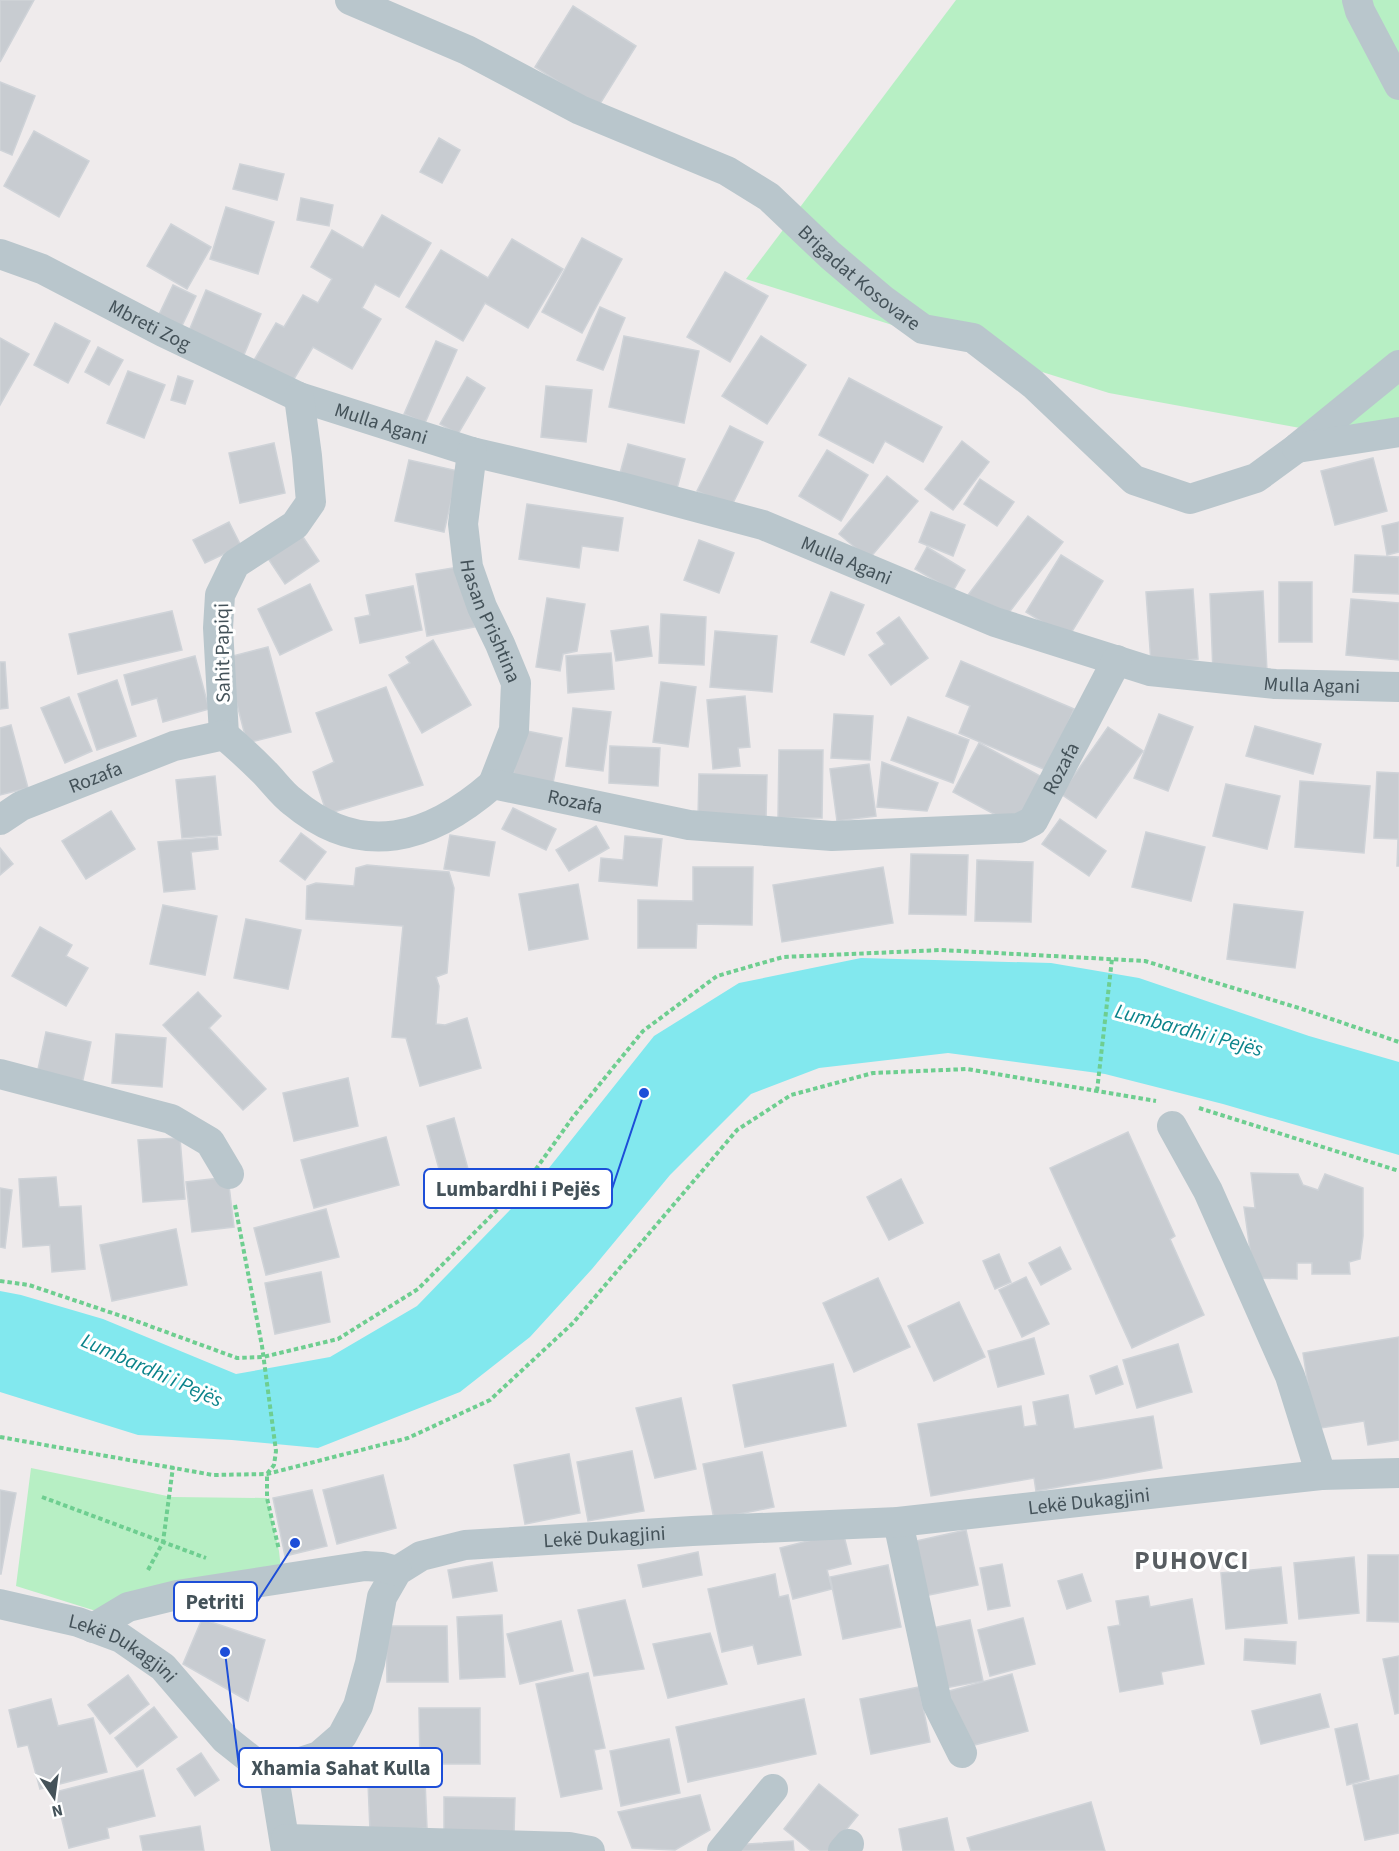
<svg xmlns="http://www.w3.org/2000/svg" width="1399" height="1851" viewBox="0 0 1399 1851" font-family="'Source Sans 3',sans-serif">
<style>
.green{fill:#b7efc4}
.water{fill:#82e8ee}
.building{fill:#c8ccd1;stroke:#cfd3d8;stroke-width:1.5}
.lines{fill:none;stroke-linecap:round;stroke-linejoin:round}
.path{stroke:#6ece90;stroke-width:4;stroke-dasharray:4.5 3;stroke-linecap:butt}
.minor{stroke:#b9c6cc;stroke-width:30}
.labels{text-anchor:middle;stroke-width:6;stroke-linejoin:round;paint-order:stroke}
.street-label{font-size:20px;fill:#445259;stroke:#fff}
.water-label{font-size:21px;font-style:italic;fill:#0a838a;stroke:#fff}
.district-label{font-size:26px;font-weight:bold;letter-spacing:1.5px;fill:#585d61;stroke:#fff}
.leader{fill:none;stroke:#1d4ed8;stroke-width:2}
.callout-dot{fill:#1d4ed8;stroke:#fff;stroke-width:2}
.callout{fill:#fff;stroke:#1d4ed8;stroke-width:2}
.callout-label{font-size:21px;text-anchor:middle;font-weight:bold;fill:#445259}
</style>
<rect width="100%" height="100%" fill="#efebec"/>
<g class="green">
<path d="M956,0h443v446l-290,-53 -363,-114z"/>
<path d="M31,1468l141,29 95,1 12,53 3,28 -170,37 -96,-30z"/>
</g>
<path class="water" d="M861,958l190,5 88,15 170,58 90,26v93l-176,-51 -118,-30 -157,-21 -129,15 -68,26 -81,81 -78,94 -62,68 -70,55 -142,56 -86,-8 -94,-5 -138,-43v-101l21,4 82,24 133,55 94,-17 87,-51 124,-128 113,-142 85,-53z"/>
<g class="building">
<path d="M0,0h34l-34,62z"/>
<path d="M573,6l63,40 -38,61 -63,-40z"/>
<path d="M0,82l35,14 -23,59 -12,-5z"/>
<path d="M34,131l55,30 -30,56 -55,-31z"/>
<path d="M439,138l21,12 -18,33 -22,-11z"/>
<path d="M240,164l44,10 -7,26 -44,-11z"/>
<path d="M301,198l32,7 -4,21 -32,-6z"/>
<path d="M226,207l48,15 -16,52 -48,-15z"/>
<path d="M382,215l49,28 -32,54 -24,-13 -13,24 19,11 -29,50 -39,-22 -25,42 -38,-22 26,-44 8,4 19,-32 15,8 14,-24 -21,-12 21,-37 31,18z"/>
<path d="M171,224l40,23 -24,42 -40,-23z"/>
<path d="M582,238l40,21 -40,74 -40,-21z"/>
<path d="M512,239l51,30 -35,59 -43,-25 -22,38 -57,-34 35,-57 47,28z"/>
<path d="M725,272l43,24 -38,66 -43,-25z"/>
<path d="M173,285l23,11 -17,36 -23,-11z"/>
<path d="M206,290l55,24 -20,48 -55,-24z"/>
<path d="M600,307l25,11 -22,52 -26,-10z"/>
<path d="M55,323l35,18 -22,42 -34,-18z"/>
<path d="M624,336l75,15 -15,72 -75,-16z"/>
<path d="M761,336l45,29 -39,59 -45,-28z"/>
<path d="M0,338l29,16 -29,51z"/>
<path d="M436,341l21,9 -32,73 -21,-9z"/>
<path d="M98,347l25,13 -14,25 -24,-13z"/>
<path d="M128,371l37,14 -21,53 -37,-15z"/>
<path d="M178,376l15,5 -8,23 -14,-4z"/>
<path d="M467,377l18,11 -27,46 -18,-10z"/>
<path d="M849,378l93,49 -19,35 -38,-21 -12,22 -54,-28z"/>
<path d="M546,386l46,4 -6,52 -45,-5z"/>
<path d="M730,426l33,16 -32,65 -34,-16z"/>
<path d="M962,441l27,21 -36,48 -28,-21z"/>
<path d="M274,443l11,50 -45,10 -11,-50z"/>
<path d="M628,444l57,15 -9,33 -57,-15z"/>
<path d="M827,450l41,25 -27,46 -42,-25z"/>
<path d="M1373,458l14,53 -52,14 -14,-54z"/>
<path d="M409,460l49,11 -14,61 -49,-11z"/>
<path d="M887,476l31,25 -49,58 -30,-25z"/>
<path d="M980,479l34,23 -17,24 -33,-22z"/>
<path d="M527,504l96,14 -5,33 -36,-5 -3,22 -60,-9z"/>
<path d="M931,512l34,13 -12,31 -34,-14z"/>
<path d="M1028,516l35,26 -59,77 -39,-20z"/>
<path d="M229,522l12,24 -36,17 -12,-23z"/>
<path d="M1399,522v30l-12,3 -5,-29z"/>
<path d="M299,531l20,30 -34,23 -20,-30z"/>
<path d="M699,540l35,13 -15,40 -35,-13z"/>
<path d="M927,547l38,23 -12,21 -38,-22z"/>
<path d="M1061,555l42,26 -35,57 -42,-26z"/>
<path d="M1355,555l44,2v37l-46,-2z"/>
<path d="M464,566l11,61 -48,9 -11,-62z"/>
<rect x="1279" y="582" width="33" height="60"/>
<path d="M310,584l22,46 -52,25 -22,-46z"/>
<path d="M413,586l9,44 -62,13 -5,-25 15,-3 -4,-20z"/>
<path d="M1193,589l5,70 -47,4 -5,-71z"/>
<path d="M1263,591l4,80 -54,2 -3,-79z"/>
<path d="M831,592l33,13 -20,50 -33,-13z"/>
<path d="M547,598l38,6 -8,47 -14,3 -3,17 -24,-4z"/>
<path d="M1351,599l48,4v57l-53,-5z"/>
<path d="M172,611l10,39 -104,24 -9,-40z"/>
<path d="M661,614l45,3 -2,48 -45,-2z"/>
<path d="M899,617l29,41 -37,27 -22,-30 16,-11 -8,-11z"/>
<path d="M648,626l4,30 -36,5 -5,-30z"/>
<path d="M715,631l62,5 -5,56 -62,-5z"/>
<path d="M433,640l38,65 -49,28 -33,-58 21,-12 -4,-6z"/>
<path d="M268,647l23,85 -44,11 -22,-85z"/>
<path d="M611,653l3,36 -46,4 -2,-37z"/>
<path d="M195,656l14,53 -46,13 -6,-24 -25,7 -8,-30z"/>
<path d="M961,661l113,48 -26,62 -89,-38 11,-27 -24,-10z"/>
<path d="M0,662h5l3,46 -8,1z"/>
<path d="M117,680l19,56 -39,14 -19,-56z"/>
<path d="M661,682l35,5 -8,60 -35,-5z"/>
<path d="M386,687l37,98 -96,29 -14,-42 21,-10 -18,-49z"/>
<path d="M745,696l5,51 -12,1 2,18 -27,3 -6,-69z"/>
<path d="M69,697l23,54 -27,12 -24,-55z"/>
<path d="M573,708l38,4 -8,59 -37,-5z"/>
<path d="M834,714l39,2 -3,44 -39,-2z"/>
<path d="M1159,714l34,13 -25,64 -34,-13z"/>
<path d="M908,717l61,23 -16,43 -62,-23z"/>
<path d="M11,725l17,63 -28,7v-67z"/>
<path d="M1255,726l66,18 -8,30 -67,-18z"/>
<path d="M1108,727l35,24 -47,67 -35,-24z"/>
<path d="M522,730l40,8 -9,45 -40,-8z"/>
<path d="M979,743l63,34 -26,49 -63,-34z"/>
<path d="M610,746l50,2 -2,38 -49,-3z"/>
<path d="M779,750h44l-1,68h-44z"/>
<path d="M882,762l56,21 -11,28 -50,-4z"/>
<path d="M869,764l7,52 -39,5 -7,-52z"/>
<path d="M1377,772l22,1v93h-2l1,-27 -24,-1z"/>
<path d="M699,774l68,1 -1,44 -68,-1z"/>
<path d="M215,776l6,59 -39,3 -6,-58z"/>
<path d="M1300,781l70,5 -6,67 -69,-6z"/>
<path d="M1226,784l54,12 -13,53 -54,-13z"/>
<path d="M513,808l43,21 -10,21 -44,-21z"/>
<path d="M111,811l24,38 -49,30 -24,-38z"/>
<path d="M1060,819l46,32 -17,25 -47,-32z"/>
<path d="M596,826l13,22 -40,23 -13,-21z"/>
<path d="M1146,832l59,15 -14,54 -59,-14z"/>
<path d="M301,833l25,19 -21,28 -25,-19z"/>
<path d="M450,835l45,7 -6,34 -45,-7z"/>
<path d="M625,836l37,3 -5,47 -58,-5 2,-23 22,2z"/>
<path d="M217,837l1,12 -27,3 4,37 -31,3 -6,-50z"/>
<path d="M0,848l13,16 -13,11z"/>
<path d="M911,854l57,1 -2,60 -57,-1z"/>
<path d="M977,860l56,2 -2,60 -56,-1z"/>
<path d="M367,865l82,7 5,16 -7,85 -11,4 3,9 -3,38 9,1 22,-7 14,50 -61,18 -14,-48 -14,-1 11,-111 -97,-7 1,-33 9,-3 38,3 2,-18z"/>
<path d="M693,867h60l-1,58 -55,-1 -1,24h-58v-48l55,1z"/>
<path d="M883,867l10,56 -111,19 -9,-57z"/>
<path d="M578,884l10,55 -59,11 -10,-56z"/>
<path d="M1234,904l69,8 -8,56 -68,-9z"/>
<path d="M163,905l54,11 -12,59 -55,-11z"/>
<path d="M246,919l55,11 -13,59 -54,-11z"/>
<path d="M40,927l32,18 -6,11 22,12 -22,38 -54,-30z"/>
<path d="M198,992l23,24 -12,12 57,61 -23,21 -80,-85z"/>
<path d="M46,1032l45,10 -9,42 -45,-10z"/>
<path d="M116,1034l50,4 -4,49 -50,-4z"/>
<path d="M348,1078l10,48 -64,15 -11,-48z"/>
<path d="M454,1118l14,51 -27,7 -14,-50z"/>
<path d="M1128,1132l47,104 -5,3 34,76 -72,33 -82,-180z"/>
<path d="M386,1137l13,48 -85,23 -13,-48z"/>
<path d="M180,1138l5,61 -42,3 -5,-62z"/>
<path d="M1251,1173l47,1 5,11 15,5 7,-16 38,14v48l-3,23 -11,3 1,12h-38v-11h-15v16l-43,-1 -10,-71 11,1z"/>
<path d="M56,1177l3,30 22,-1 4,63 -33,3 -2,-27 -27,2 -4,-68z"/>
<path d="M228,1177l6,50 -42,5 -6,-50z"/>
<path d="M901,1179l22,44 -34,17 -22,-43z"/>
<path d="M0,1188l12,2 -7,58 -5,-1z"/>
<path d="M326,1209l13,48 -73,18 -12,-47z"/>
<path d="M176,1229l11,56 -75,16 -12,-56z"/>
<path d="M1060,1247l11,22 -30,16 -12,-22z"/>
<path d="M999,1254l12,28 -16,7 -12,-28z"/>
<path d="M321,1272l9,50 -55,12 -10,-51z"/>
<path d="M1026,1277l23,47 -27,13 -23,-47z"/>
<path d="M878,1278l32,69 -56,25 -31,-69z"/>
<path d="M959,1302l26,55 -51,24 -26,-55z"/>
<path d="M1399,1337v103l-31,5 -4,-24 -49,8 -12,-76z"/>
<path d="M1034,1338l10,36 -46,13 -10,-36z"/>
<path d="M1178,1344l14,48 -55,16 -14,-48z"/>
<path d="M833,1364l13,62 -101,21 -12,-62z"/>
<path d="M1117,1366l6,18 -27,10 -6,-18z"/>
<path d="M1068,1395l6,34 79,-13 9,52 -126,23 -2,-13 -103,18 -13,-72 103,-18 3,21 13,-2 -4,-23z"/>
<path d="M681,1398l15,71 -41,9 -19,-70z"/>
<path d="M632,1451l12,60 -56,10 -11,-59z"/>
<path d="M762,1452l12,55 -60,12 -11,-55z"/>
<path d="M569,1454l11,59 -55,11 -11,-59z"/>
<path d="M383,1475l13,53 -59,16 -14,-54z"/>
<path d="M0,1490l16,3 -15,81h-1z"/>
<path d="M312,1490l15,56 -42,10 -12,-58z"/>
<path d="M966,1530l12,55 -59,12 -12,-54z"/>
<path d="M843,1532l8,32 -24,6 5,19 -39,10 -13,-51z"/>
<path d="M698,1552l4,23 -59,12 -5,-22z"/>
<path d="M1368,1555h31v67l-32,-1z"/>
<path d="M1354,1557l5,56 -60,6 -5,-56z"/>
<path d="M492,1562l5,29 -44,7 -5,-28z"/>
<path d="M1002,1564l8,42 -22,4 -8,-42z"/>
<path d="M888,1565l13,62 -58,12 -13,-62z"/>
<path d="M1281,1567l6,56 -61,6 -5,-56z"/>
<path d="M775,1574l4,23 9,-2 13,60 -43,9 -5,-19 -31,7 -14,-63z"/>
<path d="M1082,1574l9,27 -24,8 -9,-28z"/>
<path d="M1148,1596l2,11 42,-8 12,65 -43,8 2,12 -43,8 -12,-65 12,-2 -4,-24z"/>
<path d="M625,1600l19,69 -50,7 -16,-66z"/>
<path d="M502,1615l3,62 -45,2 -3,-62z"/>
<path d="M1023,1618l12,46 -45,12 -12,-46z"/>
<path d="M202,1619l63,21 -17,61 -65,-37z"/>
<path d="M970,1620l13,61 -48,9 -12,-60z"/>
<path d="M561,1621l12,50 -53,13 -13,-50z"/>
<path d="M386,1626h61l1,56h-61z"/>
<path d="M710,1633l17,51 -59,14 -15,-54z"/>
<path d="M1245,1639l51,3 -1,22 -51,-4z"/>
<path d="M1399,1656v57l-4,1 -12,-55z"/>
<path d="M588,1673l17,75 -11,2 8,39 -41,8 -25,-113z"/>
<path d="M1012,1674l16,57 -65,17 -14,-57z"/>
<path d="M128,1675l21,29 -39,30 -22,-29z"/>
<path d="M919,1687l11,55 -59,12 -11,-55z"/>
<path d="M1320,1694l9,33 -68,17 -9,-33z"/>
<path d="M51,1699l7,27 35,-8 14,54 -67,17 -12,-44 -10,2 -9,-37z"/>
<path d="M804,1699l12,55 -128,28 -12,-55z"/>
<path d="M154,1707l23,30 -40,30 -22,-29z"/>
<path d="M419,1708h61v56h-60z"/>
<path d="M1357,1724l12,55 -22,6 -12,-56z"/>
<path d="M669,1739l11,54 -59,13 -11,-55z"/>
<path d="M201,1753l18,27 -24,16 -18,-27z"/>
<path d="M143,1770l12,46 -48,12 2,10 -40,10 -14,-56z"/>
<path d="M1399,1775v58l-34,7 -12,-55z"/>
<path d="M425,1780l2,48 -57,3 -2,-48z"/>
<path d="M819,1784l39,31 -29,36h-18l-27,-22z"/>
<path d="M700,1795l10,35 -35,20 -43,-2 -14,-36z"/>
<path d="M444,1797l71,1 -1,36h-70z"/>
<path d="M1091,1802l14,49h-134l-4,-13z"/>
<path d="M947,1818l7,33h-51l-4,-22z"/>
<path d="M200,1826l4,25h-61l-3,-15z"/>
<path d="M793,1841l1,10h-60l-1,-6z"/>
</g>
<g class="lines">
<g class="path">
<path d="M1097,1091l15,-132"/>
<path d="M1199,1108l200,63"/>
<path d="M235,1205l27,141 14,105 -2,14 -7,9v24l12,52"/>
<path d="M0,1281l29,4 107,36 101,37 26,-1 75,-18 80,-50 113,-113 42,-59 70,-86 74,-55 66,-19 158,-7 204,11 157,48 97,33"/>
<path d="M0,1437l213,38 54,-1 141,-36 82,-38 83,-77 164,-193 54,-35 82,-22 94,-4 189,32"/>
<path d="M42,1497l164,61"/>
<path d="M148,1570l15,-28 10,-75"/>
</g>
<g class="minor">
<path id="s1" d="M350,0l117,50 113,60 147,61 42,26 61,58 53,45 40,29 50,9 60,46 101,96 56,19 66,-21 41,-30 102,-83"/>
<path d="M1357,0l3,11 39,74"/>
<path id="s2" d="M0,254l42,15 121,63 136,65 173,55 149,35 142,38 232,97 155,49 125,13 124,3"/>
<path d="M1297,448l102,-16"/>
<path id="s3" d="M472,452l-9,72 5,43 14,40 18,37 16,39 -2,47 -21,54"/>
<path d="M224,735l-6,-107 2,-33 15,-31 60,-39 16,-23 -4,-46 -8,-59"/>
<path id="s4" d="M0,820l21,-14 153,-60 50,-11c14,12 27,24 40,37 10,10 18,22 29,30 69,58 137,37 200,-18l196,41 143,11 187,-8 14,-7 84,-161"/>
<path d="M0,1074l171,45 39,23 19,32"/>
<path d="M1172,1126l36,65 82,185 31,99"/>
<path d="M898,1522l39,181 25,50"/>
<path id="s5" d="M0,1604l78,18 43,16 42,29 62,72 29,23 19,9 46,-15 23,-20 16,-30 12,-43 12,-66 15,-26 24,-15 44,-11 227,-14 206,-9 423,-47 78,-2"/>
<path d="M93,1628l35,-21 49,-12 188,-29 17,1 15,4"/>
<path d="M273,1771l13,80"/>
<path d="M286,1839l283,8 21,4"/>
<path d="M722,1851l51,-62"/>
<path d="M843,1851l6,-7"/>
</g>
</g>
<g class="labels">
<g class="street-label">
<text dy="7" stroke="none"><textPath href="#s1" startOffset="585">Brigadat Kosovare</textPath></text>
<text dy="7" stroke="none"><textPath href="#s2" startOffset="166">Mbreti Zog</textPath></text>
<text dy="7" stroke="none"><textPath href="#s2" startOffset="418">Mulla Agani</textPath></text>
<text dy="7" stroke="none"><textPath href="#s2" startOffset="904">Mulla Agani</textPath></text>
<text dy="7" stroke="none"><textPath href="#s3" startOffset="174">Hasan Prishtina</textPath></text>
<text transform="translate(222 653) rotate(-91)" y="7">Sahit Papiqi</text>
<text dy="7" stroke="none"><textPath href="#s2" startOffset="1390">Mulla Agani</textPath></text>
<text dy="7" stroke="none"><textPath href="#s4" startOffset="1166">Rozafa</textPath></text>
<text dy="7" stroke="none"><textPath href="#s4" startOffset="105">Rozafa</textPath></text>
<text dy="7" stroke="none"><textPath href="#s4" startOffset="644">Rozafa</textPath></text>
<text dy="7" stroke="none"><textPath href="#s5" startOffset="1284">Lekë Dukagjini</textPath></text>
<text dy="7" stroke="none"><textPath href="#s5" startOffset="798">Lekë Dukagjini</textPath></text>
<text dy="7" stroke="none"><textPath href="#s5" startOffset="132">Lekë Dukagjini</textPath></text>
</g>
<g class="water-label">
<text transform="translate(1189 1030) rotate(15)" y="7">Lumbardhi i Pejës</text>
<text transform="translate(152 1370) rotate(24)" y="7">Lumbardhi i Pejës</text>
</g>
<g class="district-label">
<text x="1192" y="1569">PUHOVCI</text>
</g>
</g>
<path class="leader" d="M644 1093L612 1189M295 1543L257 1602M225 1652L239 1767"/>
<g class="callout-dot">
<circle cx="644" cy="1093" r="6"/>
<circle cx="295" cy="1543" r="6"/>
<circle cx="225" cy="1652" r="6"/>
</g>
<g class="callout">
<rect x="424" y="1169" width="188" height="39" rx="6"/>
<rect x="174" y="1582" width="83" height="39" rx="6"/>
<rect x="239" y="1748" width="203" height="39" rx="6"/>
</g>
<g class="callout-label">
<text x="518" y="1196">Lumbardhi i Pejës</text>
<text x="215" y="1609">Petriti</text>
<text x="341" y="1775">Xhamia Sahat Kulla</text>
</g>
<g transform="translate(54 1797) rotate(167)" stroke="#ffffff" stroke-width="4.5" paint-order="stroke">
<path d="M0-4.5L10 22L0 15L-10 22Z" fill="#445259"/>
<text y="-9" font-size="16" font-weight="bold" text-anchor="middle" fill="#445259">N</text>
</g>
</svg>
